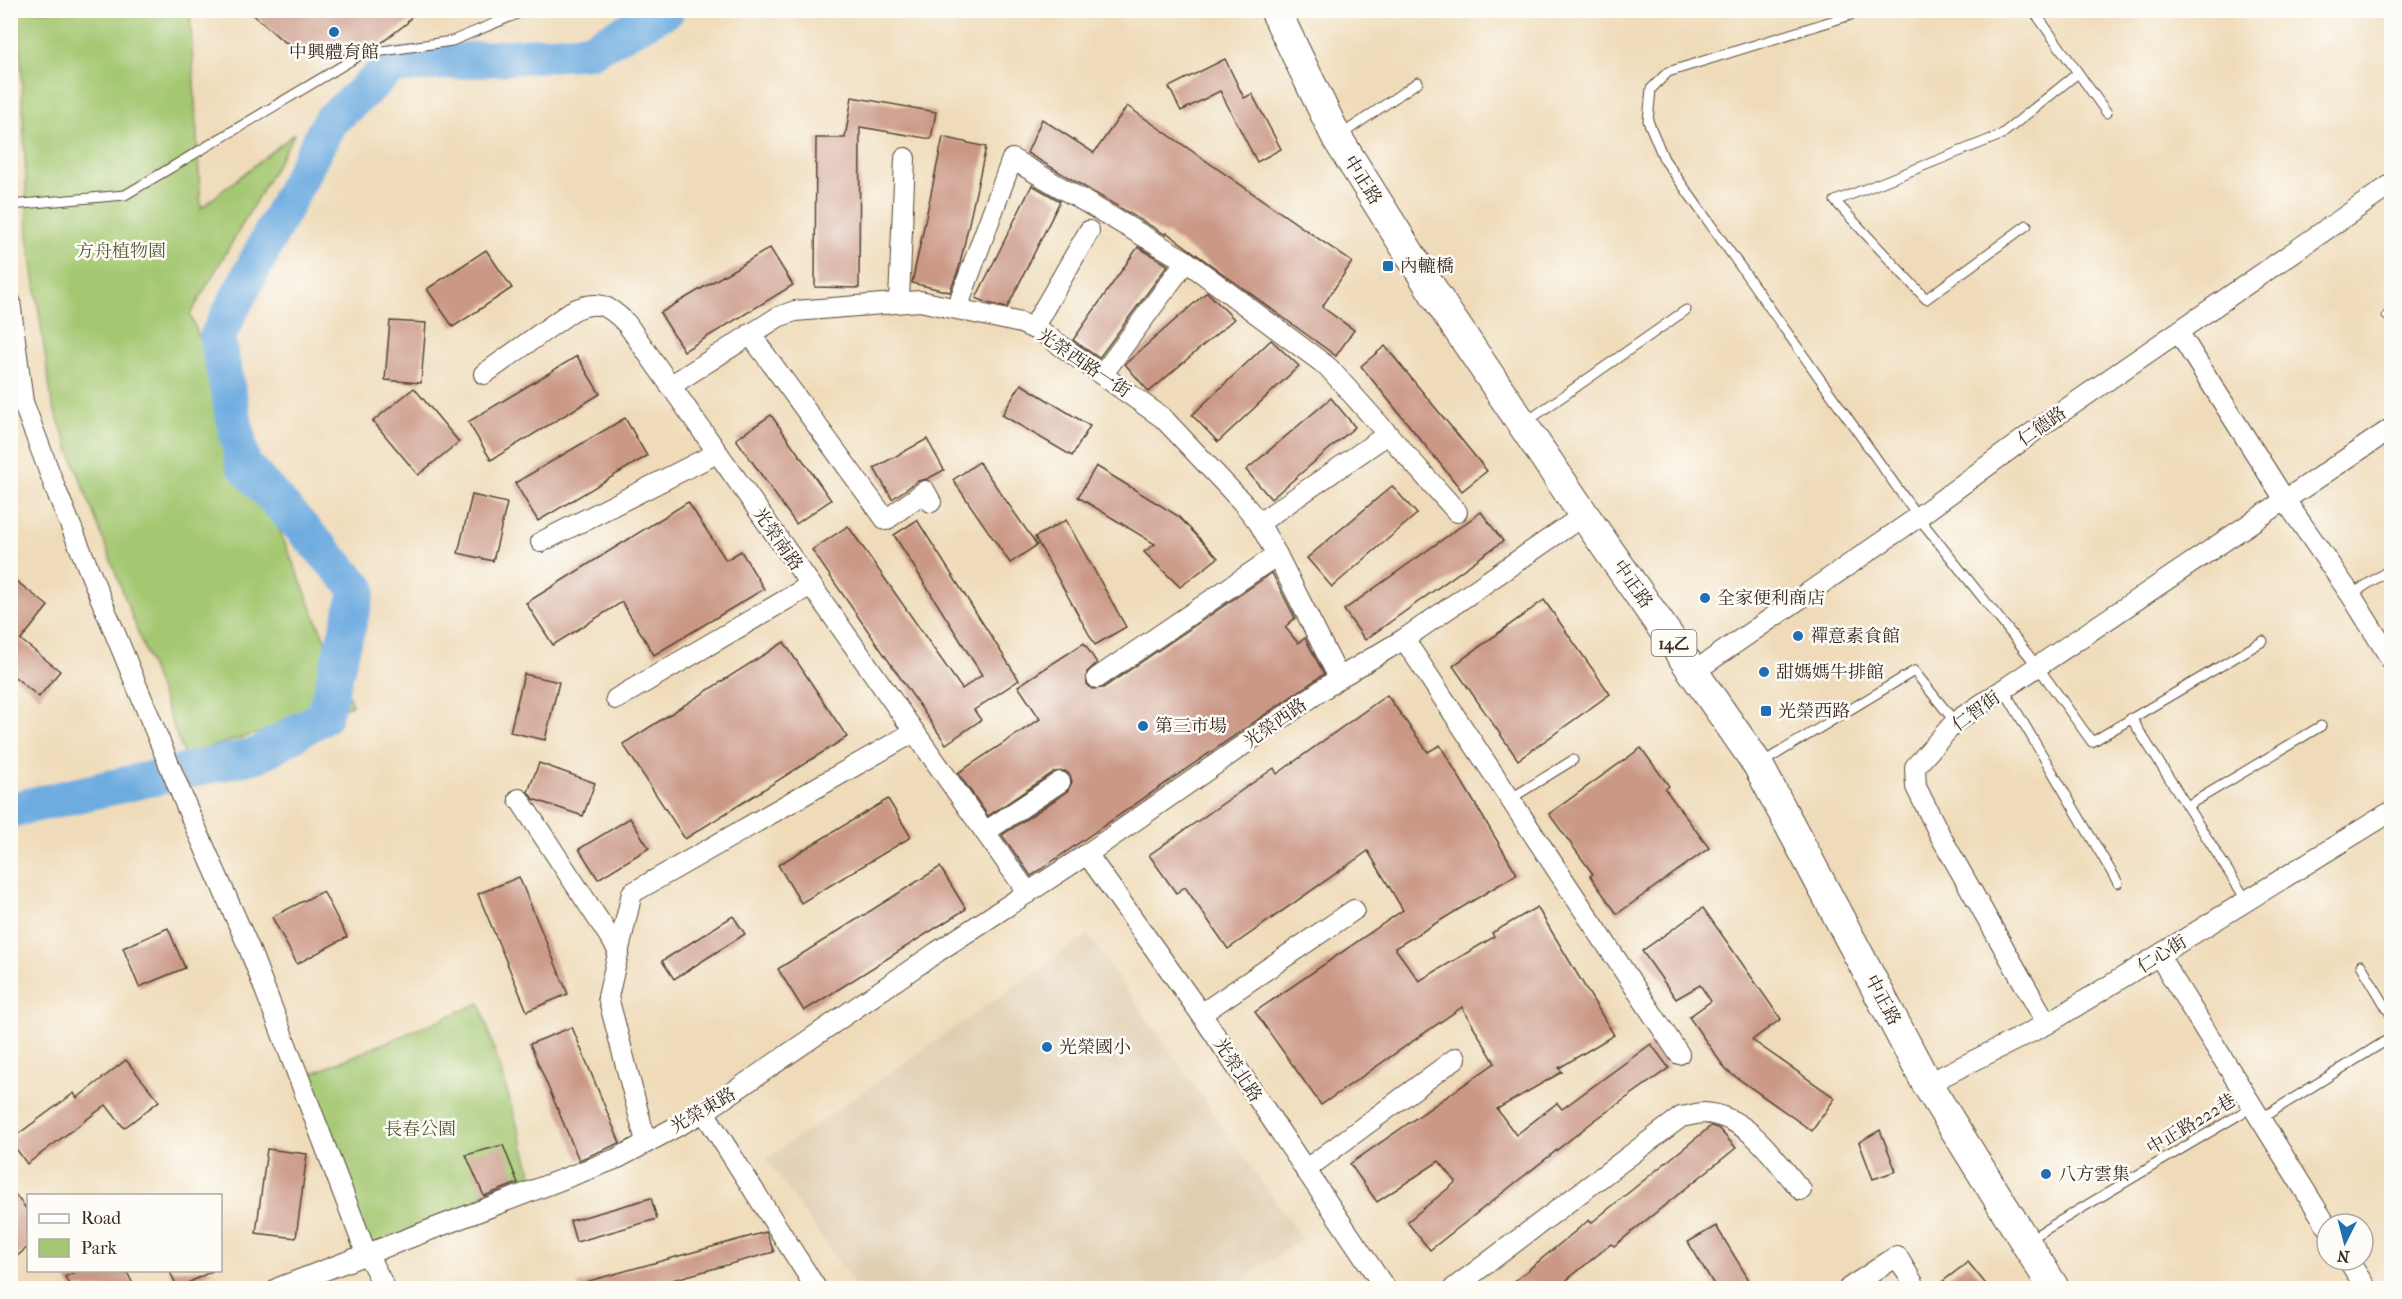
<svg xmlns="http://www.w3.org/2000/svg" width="2402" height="1299" viewBox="0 0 2402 1299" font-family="'IM FELL French Canon','Noto Serif TC',serif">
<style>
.built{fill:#e0ceb1}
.green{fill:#a4c771;stroke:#707848;stroke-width:1.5}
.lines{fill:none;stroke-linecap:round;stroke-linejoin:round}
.river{stroke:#6eace0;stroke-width:36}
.building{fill:#cb9886}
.service-casing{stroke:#564535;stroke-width:11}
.minor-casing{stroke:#564535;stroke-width:22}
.primary-casing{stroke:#564535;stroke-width:32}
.service{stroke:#fff;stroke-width:9}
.minor{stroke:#fff;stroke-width:20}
.primary{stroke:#fff;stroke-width:30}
.poi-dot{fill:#1f6fb2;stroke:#fdfcf7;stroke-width:2}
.labels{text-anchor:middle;stroke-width:5;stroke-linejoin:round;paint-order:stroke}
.shield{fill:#fdfcf7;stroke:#75695f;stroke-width:1.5}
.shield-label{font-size:16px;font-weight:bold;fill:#3b2a1e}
.poi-label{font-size:18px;fill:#3b2a1e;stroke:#fdfcf7;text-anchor:start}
.street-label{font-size:18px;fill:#3b2a1e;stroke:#fdfcf7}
.park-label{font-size:18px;fill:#5a5937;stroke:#fdfcf7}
</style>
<rect width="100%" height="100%" fill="#fdfcf7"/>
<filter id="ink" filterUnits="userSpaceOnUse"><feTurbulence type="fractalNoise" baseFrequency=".0167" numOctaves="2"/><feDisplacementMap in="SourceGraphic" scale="12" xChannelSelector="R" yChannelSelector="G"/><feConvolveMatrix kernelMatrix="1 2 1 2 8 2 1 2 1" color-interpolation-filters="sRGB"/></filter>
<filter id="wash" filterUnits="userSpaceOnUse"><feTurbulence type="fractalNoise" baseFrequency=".008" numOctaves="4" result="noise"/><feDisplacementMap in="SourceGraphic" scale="24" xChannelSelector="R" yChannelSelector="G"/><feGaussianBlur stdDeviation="1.35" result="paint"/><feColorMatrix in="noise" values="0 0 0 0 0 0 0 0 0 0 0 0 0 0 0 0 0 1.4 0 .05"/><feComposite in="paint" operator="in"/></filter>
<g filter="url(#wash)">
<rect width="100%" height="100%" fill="#efdbb9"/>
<path class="built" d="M1088,935l214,304 -72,49h-373l-91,-129z"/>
<g class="green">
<path d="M19,11h171l11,197 94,-75 -105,182 162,390 -168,50 -132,-352 -24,-168z"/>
<path d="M480,1003l55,181 -170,66 -66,-171z"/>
</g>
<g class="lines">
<path class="river" d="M10,810l248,-55 66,-39 34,-127 -115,-125 -26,-127 113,-216 62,-55 197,-15 78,-41"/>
</g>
<g id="blocks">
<g class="building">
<path d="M248,10h167l-8,13 -27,21 -19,3 -13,8 -33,-1 -32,-13z"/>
<path d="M1225,59l19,39 8,-4 29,55 -24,13 -37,-71 -39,20 -12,-24z"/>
<path d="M852,97l84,15 -5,27 -71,-12 -1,161 -44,-1 1,-149h29z"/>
<path d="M1127,106l225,156 -30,45 32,23 -18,26 -169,-123 -1,2 -139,-82 15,-34 52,34z"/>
<path d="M943,137l43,10 -27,121 -9,24 -38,-9z"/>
<path d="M1032,185l28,16 -53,107 -19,-5 -12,-5z"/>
<path d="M1138,247l30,18 -69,93 -26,-18z"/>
<path d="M770,248l23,37 -109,66 -24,-38z"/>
<path d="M486,250l26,38 -59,39 -26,-38z"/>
<path d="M1207,292l27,27 -85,73 -24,-28z"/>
<path d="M390,321l36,2 -5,60 -36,-3z"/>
<path d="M1271,340l28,26 -81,76 -26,-27z"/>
<path d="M1385,346l102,125 -25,20 -101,-125z"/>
<path d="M577,356l23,38 -109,66 -23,-38z"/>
<path d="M1021,384l69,42 -18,30 -70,-41z"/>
<path d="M414,388l45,54 -41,33 -45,-54z"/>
<path d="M1331,398l24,29 -84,72 -25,-29z"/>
<path d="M771,415l60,85 -35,24 -60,-85z"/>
<path d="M625,418l22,38 -109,65 -23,-38z"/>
<path d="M927,439l17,31 -17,9 -9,2 -26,18 -18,-31z"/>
<path d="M979,462l58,83 -27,18 -57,-83z"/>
<path d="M1096,466l82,50 40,42 -38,29 -36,-35 11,-8 -77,-47z"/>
<path d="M1392,486l25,28 -85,73 -25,-29z"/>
<path d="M472,495l35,8 -14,58 -35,-8z"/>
<path d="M688,502l38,58 15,-9 23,38 -110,66 -32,-53 -69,43 -27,-42z"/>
<path d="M1481,512l22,29 -138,99 -21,-30z"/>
<path d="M917,520l102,160 -45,30 7,10 -35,24 -134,-194 36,-24 114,163 20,-14 -88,-140z"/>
<path d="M1066,520l60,107 -31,18 -60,-108z"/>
<path d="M1272,573l23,45 -10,9 13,16 7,-5 19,36 -293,202 -29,-41 65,-43 5,-10 -2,-7 -5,-4 -11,1 -66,44 -30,-43 82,-54 -22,-33 66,-43 13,20 -10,9v12l5,5 11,-1z"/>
<path d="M10,576l38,30 -27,34 39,31 -21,26 -29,-24z"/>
<path d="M1544,600l66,94 -92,66 -65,-94z"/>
<path d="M784,642l63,95 -162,102 -62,-95z"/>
<path d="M524,674l35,8 -14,58 -35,-8z"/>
<path d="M1387,695l41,57 12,-7 77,129 -122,74 24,33 75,-44 -2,-4 45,-26 77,128 -55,33 3,4 -65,37 19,26 41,-32 5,6 89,-65 18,24 -74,52 -165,130 -23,-28 49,-40 -17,-21 -62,41 -27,-38 145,-101 -33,-56 -141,98 -66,-93 148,-102 -35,-59 -140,98 -43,-62 -9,6 -27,-38 125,-87 3,6z"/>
<path d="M1641,748l28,38 -4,3 44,59 -92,66 -27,-38 3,-2 -44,-60z"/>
<path d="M539,763l56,20 -12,33 -50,-17 -5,-7z"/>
<path d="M888,799l23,38 -110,66 -23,-38z"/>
<path d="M630,818l19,30 -51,31 -19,-30z"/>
<path d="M940,867l26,42 -162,102 -26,-42z"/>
<path d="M519,877l49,117 -41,17 -49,-117z"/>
<path d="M323,891l24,46 -50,27 -25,-47z"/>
<path d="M1703,908l78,111 -29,21 83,58 -23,33 -86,-61 -37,-53 22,-16 -11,-16 -24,14 -34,-48z"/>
<path d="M733,916l12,18 -71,45 -12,-18z"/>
<path d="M168,928l17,40 -46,19 -16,-39z"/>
<path d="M572,1027l48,116 -41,17 -49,-116z"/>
<path d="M126,1060l33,41 -35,27 -18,-23 -79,59 -17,-24 64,-47 3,5z"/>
<path d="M1711,1126l8,3 17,19 -122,98 -3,-2 -54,44h-51l83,-68 2,3z"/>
<path d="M1880,1130l16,41 -23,8 -14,-37z"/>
<path d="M503,1145l15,38 -34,13 -18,-41z"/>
<path d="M267,1149l40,5 -11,84 -40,-5z"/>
<path d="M10,1188l18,23v36l-18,15z"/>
<path d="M651,1198l6,21 -81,23 -6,-21z"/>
<path d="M1716,1226l38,62h-38l-28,-46z"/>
<path d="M766,1232l8,20 -131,36h-65v-4z"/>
<path d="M1968,1262l21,26h-55z"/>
<path d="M78,1270h48l9,18h-64l-6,-11z"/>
<path d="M169,1270h45l-36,18z"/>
</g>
</g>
</g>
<g filter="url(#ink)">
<use href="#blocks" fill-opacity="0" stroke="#564535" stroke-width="1.5"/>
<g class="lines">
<g class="service-casing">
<g id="service">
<path d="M1867,10l-199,62 -17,17 -3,32 16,38 254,358 120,150 54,75 171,-101"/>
<path d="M2033,10l74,103"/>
<path d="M1341,135l77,-53"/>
<path d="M10,205l115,-10 237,-141 90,-13 65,-27 2,-4"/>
<path d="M2027,225l-101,74 -91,-98 166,-66 77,-62"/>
<path d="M2387,316l5,-3"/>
<path d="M1526,422l160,-112"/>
<path d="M2351,595l41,-27"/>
<path d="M2004,690l114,193"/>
<path d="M2131,718l116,183"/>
<path d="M1760,764l154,-93 41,51"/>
<path d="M1510,799l63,-39"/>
<path d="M2187,806l134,-80"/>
<path d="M2361,965l31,52"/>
<path d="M2260,1119l132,-82"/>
<path d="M2028,1240l224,-133"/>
</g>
</g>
<g class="minor-casing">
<g id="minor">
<path d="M10,301l13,101 33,88 131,318 62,140 116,302 20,38"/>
<path d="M899,301l6,-143"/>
<path d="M957,308l55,-149 174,102 142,106 129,145"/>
<path d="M1033,328l56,-97"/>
<path d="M2179,333l106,167 66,95 41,66"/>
<path d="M750,334l136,186 39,-29 6,11"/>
<path d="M484,374l88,-63c25,-12 37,-6 55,13l401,569"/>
<path d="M1102,375l84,-114"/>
<path d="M670,386l108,-69 17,-6 125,-10 101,22 22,10 120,85 80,85 16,20 18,32 62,123"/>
<path d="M1259,523l129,-89"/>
<path d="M541,542l176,-89"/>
<path d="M1404,639l275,415"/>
<path d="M1695,671l223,-154 122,-90 352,-243"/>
<path d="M1097,678l180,-123"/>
<path d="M616,699l195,-114"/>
<path d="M519,799l100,152"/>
<path d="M985,832l75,-50"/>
<path d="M1087,854l114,160 184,274"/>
<path d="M2159,956l168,270"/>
<path d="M1201,1014l153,-104"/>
<path d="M2047,1024l-106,-187 -25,-50 -1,-20 40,-45 437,-294"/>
<path d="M1927,1084l120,-60 345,-213"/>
<path d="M704,1112l112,176"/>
<path d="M646,1142l-38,-145 24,-104 282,-161"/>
<path d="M1305,1170l151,-112"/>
<path d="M2348,1260l18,28"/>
<path d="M278,1288l340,-130 86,-46 233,-160 150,-98 252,-176 65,-39 180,-124"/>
<path d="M1454,1288l227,-171c8,-1 16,-4 23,-4 45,3 70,46 97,77"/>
<path d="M1849,1288l48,-32 19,32"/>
</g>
</g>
<g class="primary-casing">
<path id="primary" d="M1275,10l62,128 108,172 139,205 174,250 169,319 127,204"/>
</g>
<use href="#service" class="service"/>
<use href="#minor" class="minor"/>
<use href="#primary" class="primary"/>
</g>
</g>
<g class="poi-dot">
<circle cx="334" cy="32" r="6"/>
<rect x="1382" y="260" width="12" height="12" rx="3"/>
<circle cx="1705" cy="598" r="6"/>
<circle cx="1798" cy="636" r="6"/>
<circle cx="1764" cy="672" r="6"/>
<rect x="1760" y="705" width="12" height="12" rx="3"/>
<circle cx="1143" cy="726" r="6"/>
<circle cx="1047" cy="1047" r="6"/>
<circle cx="2046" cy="1174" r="6"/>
</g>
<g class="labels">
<rect class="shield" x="1651.5" y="630" width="45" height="26" rx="4.5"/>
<g class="shield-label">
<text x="1674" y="649">14乙</text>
</g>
<g class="poi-label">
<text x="334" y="58" text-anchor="middle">中興體育館</text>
<text x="1400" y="272">內轆橋</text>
<text x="1717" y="604">全家便利商店</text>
<text x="1810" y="642">禪意素食館</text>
<text x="1776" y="678">甜媽媽牛排館</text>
<text x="1778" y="717">光榮西路</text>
<text x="1155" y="732">第三市場</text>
<text x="1059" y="1053">光榮國小</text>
<text x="2058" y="1180">八方雲集</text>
</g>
<g class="street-label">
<text transform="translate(1363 180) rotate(58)" y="6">中正路</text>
<text transform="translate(1084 363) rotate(34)" y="6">光榮西路一街</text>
<text transform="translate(2042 426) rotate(-35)" y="6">仁德路</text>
<text transform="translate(778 539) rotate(55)" y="6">光榮南路</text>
<text transform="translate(1633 584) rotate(55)" y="6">中正路</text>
<text transform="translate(1976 711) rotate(-36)" y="6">仁智街</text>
<text transform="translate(1275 723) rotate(-35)" y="6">光榮西路</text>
<text transform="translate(2162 954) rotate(-32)" y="6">仁心街</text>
<text transform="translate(1883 1000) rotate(62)" y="6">中正路</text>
<text transform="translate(1238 1070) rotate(57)" y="6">光榮北路</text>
<text transform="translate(703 1110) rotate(-30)" y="6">光榮東路</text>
<text transform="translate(2191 1124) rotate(-31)" y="6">中正路222巷</text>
</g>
<g class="park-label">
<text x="121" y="257">方舟植物園</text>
<text x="420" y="1135">長春公園</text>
</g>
</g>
<rect width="2402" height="1299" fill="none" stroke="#fdfcf7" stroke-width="36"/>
<rect x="27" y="1194" width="195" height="78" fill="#fdfcf7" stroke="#afa8a0" stroke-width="1.5"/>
<rect x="39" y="1214" width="30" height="9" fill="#ffffff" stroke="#afa8a0" stroke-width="1.5"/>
<text x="81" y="1224" font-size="18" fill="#3b2a1e">Road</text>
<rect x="39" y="1239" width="30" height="18" fill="#a4c771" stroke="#afa8a0" stroke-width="1.5"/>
<text x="81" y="1254" font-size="18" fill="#3b2a1e">Park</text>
<g transform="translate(2345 1242) rotate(186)"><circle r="28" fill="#fdfcf7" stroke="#afa8a0" stroke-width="1.5"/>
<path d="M0-4.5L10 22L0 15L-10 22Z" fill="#1f6fb2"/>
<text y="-9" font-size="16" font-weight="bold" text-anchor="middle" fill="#3b2a1e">N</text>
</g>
</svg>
